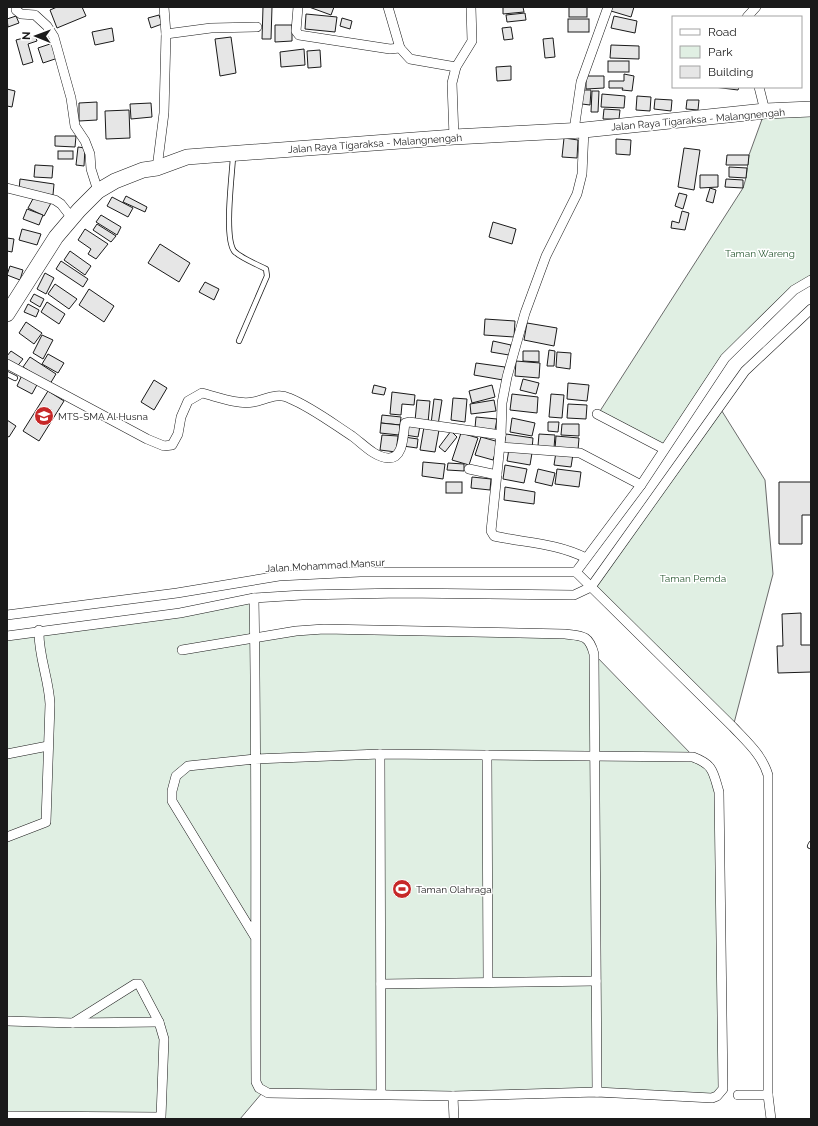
<svg xmlns="http://www.w3.org/2000/svg" width="818" height="1126" viewBox="0 0 818 1126" font-family="Raleway,sans-serif">
<style>
.green{fill:#e0efe3;stroke:#6a6a6a}
.building{fill:#e6e6e6;stroke:#1a1a1a}
.lines{fill:none;stroke-linecap:round;stroke-linejoin:round}
.service-casing{stroke:#1a1a1a;stroke-width:6}
.minor-casing{stroke:#1a1a1a;stroke-width:10}
.primary-casing{stroke:#1a1a1a;stroke-width:16}
.service{stroke:#fff;stroke-width:4.5}
.minor{stroke:#fff;stroke-width:9}
.primary{stroke:#fff;stroke-width:15}
.labels{text-anchor:middle;stroke-width:3;stroke-linejoin:round;paint-order:stroke}
.street-label{font-size:10px;fill:#1a1a1a;stroke:#fff}
.park-label{font-size:10px;fill:#2b5a34;stroke:#fff}
.poi-label{font-size:10px;fill:#1a1a1a;stroke:#fff;text-anchor:start}
</style>
<rect width="100%" height="100%" fill="#fff"/>
<g class="green">
<path d="M811,109v171l-86,78 -59,89 -66,-36 143,-223 3,-10 3,-23 16,-44z"/>
<path d="M720,408l45,72 8,94 -40,153 -142,-140z"/>
<path d="M254,598v39l37,-5 292,4 11,18 99,102 13,5 13,31 4,291 -11,15 -450,-5 -22,26h-233v-483z"/>
</g>
<g class="building">
<path d="M57,7h25l4,9 -29,12 -7,-18z"/>
<path d="M263,7h9l-1,32h-9z"/>
<path d="M309,7h25l-3,8z"/>
<path d="M503,7h20l1,5 -21,2z"/>
<rect x="569" y="7" width="18" height="10"/>
<path d="M612,7h22l-3,10 -20,-6z"/>
<path d="M525,13l1,7 -19,2 -1,-7z"/>
<path d="M306,14l31,3 -2,15 -30,-3z"/>
<path d="M159,15l3,9 -11,4 -3,-10z"/>
<path d="M16,16l3,7 -11,4 -1,-8z"/>
<path d="M614,16l23,5 -2,12 -24,-5z"/>
<path d="M342,18l10,3 -2,8 -10,-3z"/>
<rect x="568" y="19" width="21" height="13"/>
<path d="M275,25h17v16l-17,1z"/>
<path d="M511,27l2,12 -9,1 -2,-12z"/>
<path d="M112,28l2,13 -19,4 -3,-13z"/>
<path d="M35,35l2,6 -9,3 5,18 -10,3 -7,-25z"/>
<path d="M231,37l5,36 -16,3 -5,-37z"/>
<path d="M553,38l2,19 -10,1 -2,-19z"/>
<path d="M53,43l5,15 -15,5 -5,-15z"/>
<path d="M611,45l28,1v13l-29,-1z"/>
<path d="M304,49l1,16 -24,2 -1,-15z"/>
<path d="M320,50l1,17 -13,1 -1,-17z"/>
<rect x="608" y="61" width="21" height="11"/>
<path d="M511,66v14l-14,1 -1,-14z"/>
<path d="M624,74l10,2 -2,15 -10,-1 1,-2h-14v-7h15z"/>
<path d="M586,76h18v12l-18,1z"/>
<path d="M714,87h25l-1,3z"/>
<path d="M7,89l8,2 -3,16 -5,-1z"/>
<path d="M583,90h8l-1,15 -8,-1z"/>
<path d="M592,91h7l-1,21h-7z"/>
<path d="M602,94l23,2 -1,12 -23,-1z"/>
<path d="M637,96l14,1 -1,14 -14,-1z"/>
<path d="M655,99l17,1 -1,11 -17,-2z"/>
<path d="M687,100h12l-1,10 -12,-1z"/>
<path d="M97,102v18l-18,1v-18z"/>
<path d="M151,103l1,14 -21,2 -1,-15z"/>
<path d="M604,109l16,1 -1,9h-16z"/>
<path d="M129,110l1,28 -24,1 -1,-28z"/>
<path d="M55,136h21l-1,11 -20,-1z"/>
<path d="M564,138l14,2 -1,18 -15,-1z"/>
<path d="M616,139l15,1 -1,15 -14,-1z"/>
<path d="M78,147l7,1 -1,18 -8,-1z"/>
<path d="M684,148l16,2 -6,40 -16,-3z"/>
<rect x="58" y="151" width="15" height="8"/>
<path d="M727,155h22l-1,10h-22z"/>
<path d="M35,165l18,1 -1,12 -18,-1z"/>
<path d="M729,167l18,1 -1,10 -17,-1z"/>
<path d="M700,175h18v12l-18,1z"/>
<path d="M20,179l34,5 -1,11 -34,-5z"/>
<path d="M726,179l17,1v8l-18,-1z"/>
<path d="M710,188l6,2 -3,13 -7,-2z"/>
<path d="M679,193l8,2 -4,14 -8,-3z"/>
<path d="M35,195l16,8 -7,13 -16,-8z"/>
<path d="M126,196l21,11 -2,5 -22,-10z"/>
<path d="M112,197l21,11 -5,9 -21,-11z"/>
<path d="M27,209l16,6 -4,10 -16,-6z"/>
<path d="M682,211l7,2 -4,17 -14,-2 1,-7 7,2z"/>
<path d="M101,215l20,12 -4,8 -21,-13z"/>
<path d="M493,222l23,7 -4,15 -23,-7z"/>
<path d="M97,224l19,12 -5,6 -18,-12z"/>
<path d="M22,229l19,5 -4,11 -18,-5z"/>
<path d="M85,229l23,15 -12,15 -8,-5 3,-5 -13,-9z"/>
<path d="M7,238l7,1 -2,13 -5,-1z"/>
<path d="M160,244l30,19 -11,19 -31,-19z"/>
<path d="M70,251l21,15 -6,9 -21,-15z"/>
<path d="M61,261l27,18 -5,8 -27,-18z"/>
<path d="M10,266l13,4 -3,10 -13,-5z"/>
<path d="M45,273l9,5 -8,16 -9,-5z"/>
<path d="M205,282l14,7 -5,11 -15,-8z"/>
<path d="M55,284l22,15 -8,10 -21,-15z"/>
<path d="M89,289l25,17 -10,16 -25,-17z"/>
<path d="M34,294l10,5 -4,8 -10,-6z"/>
<path d="M47,302l18,12 -6,10 -18,-12z"/>
<path d="M28,304l11,6 -3,7 -12,-5z"/>
<path d="M485,319l30,2 -1,16 -30,-2z"/>
<path d="M26,322l16,11 -8,11 -15,-11z"/>
<path d="M527,323l30,5 -3,18 -30,-6z"/>
<path d="M42,335l11,5 -10,19 -10,-6z"/>
<path d="M493,341l18,4 -2,10 -18,-3z"/>
<path d="M549,350l6,1 -1,15h-7z"/>
<path d="M11,351l12,8 -7,9 -9,-6v-6z"/>
<path d="M523,351h16v11l-16,-1z"/>
<path d="M557,352l14,1 -1,16 -14,-2z"/>
<path d="M48,354l16,9 -6,10 -16,-9z"/>
<path d="M30,357l26,17 -6,10 -27,-17z"/>
<path d="M516,361l24,2 -1,15 -24,-2z"/>
<path d="M476,363l29,4 -2,13 -29,-5z"/>
<path d="M22,375l16,8 -6,11 -15,-8z"/>
<path d="M523,379l16,4 -3,11 -16,-4z"/>
<path d="M154,380l13,8 -13,22 -13,-8z"/>
<path d="M568,383l21,2 -2,16 -20,-2z"/>
<path d="M374,385l12,3 -2,7 -12,-2z"/>
<path d="M492,385l3,12 -23,6 -3,-12z"/>
<path d="M48,391l16,10 -25,40 -16,-10z"/>
<path d="M392,392l23,3 -1,10 -12,-1 -1,11 -11,-1z"/>
<path d="M512,394l26,3 -1,16 -27,-3z"/>
<path d="M551,394l13,1 -2,23 -13,-1z"/>
<path d="M453,398l14,1 -2,23 -14,-2z"/>
<path d="M434,399l8,1 -4,25 -7,-1z"/>
<path d="M417,400l13,1 -2,22 -13,-2z"/>
<path d="M494,400l2,11 -25,3 -1,-10z"/>
<path d="M568,404l19,1 -1,14 -19,-1z"/>
<path d="M382,415l19,2 -1,8 -19,-2z"/>
<path d="M476,417l21,2 -2,11 -20,-2z"/>
<path d="M512,418l23,5 -3,13 -22,-4z"/>
<path d="M7,420l9,6 -7,11 -2,-1z"/>
<path d="M548,422h11l-1,10 -10,-1z"/>
<path d="M381,423l19,2 -1,10 -19,-2z"/>
<path d="M562,424h17v12l-18,-1z"/>
<path d="M407,425l13,1 -2,11 -13,-2z"/>
<path d="M424,427l15,3 -4,22 -15,-2z"/>
<path d="M451,431l6,6 -12,15 -6,-5z"/>
<path d="M461,433l17,5 -9,27 -17,-5z"/>
<path d="M506,434l27,4 -1,11 -28,-4z"/>
<path d="M539,434l16,1 -1,13 -16,-2z"/>
<path d="M382,435l16,1 -2,16 -16,-2z"/>
<path d="M556,436l23,2 -1,12 -23,-1z"/>
<path d="M404,437l14,2 -1,9 -14,-2z"/>
<path d="M481,437l18,5 -6,18 -18,-5z"/>
<path d="M509,449l23,4 -2,12 -23,-4z"/>
<path d="M556,452l17,2 -2,13 -17,-2z"/>
<path d="M423,462l22,2 -2,15 -21,-3z"/>
<path d="M448,463l16,1v7l-17,-1z"/>
<path d="M505,465l22,4 -3,14 -21,-4z"/>
<path d="M538,469l17,4 -3,13 -17,-4z"/>
<path d="M557,469l24,3 -2,15 -24,-3z"/>
<path d="M472,477l19,2 -1,11 -19,-2z"/>
<rect x="446" y="482" width="16" height="11"/>
<path d="M779,482h32v33h-9v29h-23z"/>
<path d="M505,487l30,5 -1,12 -30,-4z"/>
<path d="M801,613v32h10v27l-33,1 -1,-27h6l-1,-32z"/>
</g>
<g class="lines">
<g class="service-casing">
<g id="service">
<path d="M233,157c-1,19 -9,80 1,94 5,6 24,14 32,18l1,7 -28,65"/>
<path d="M7,374l8,4"/>
<path d="M810,846l1,-2"/>
</g>
</g>
<g class="minor-casing">
<g id="minor">
<path d="M16,7v3l5,4 14,1 12,11 7,11 17,61 4,28 10,15 5,13 1,15 7,22"/>
<path d="M298,7l-2,24 3,4 91,14 10,-1 10,11 46,8"/>
<path d="M388,7l12,41"/>
<path d="M747,17l9,-10"/>
<path d="M166,34l45,-6 46,-1"/>
<path d="M759,87l6,24"/>
<path d="M574,130l7,-48 27,-75"/>
<path d="M584,130l-2,44 -5,20 -31,62 -21,57 -18,64 -5,26 -1,32 -10,96 3,5c32,7 62,7 92,22"/>
<path d="M454,137l-2,-54 4,-16 16,-26 -1,-34"/>
<path d="M157,168l7,-55 2,-79 -2,-27"/>
<path d="M7,188l48,12 6,4 11,14"/>
<path d="M7,364l140,75 17,7 8,-1 6,-11 3,-17 7,-16 14,-8c16,4 36,12 51,9 12,-2 24,-10 36,-4 22,9 43,25 63,38 10,7 22,21 36,22 16,1 15,-24 17,-35l4,-1 92,13"/>
<path d="M597,414l67,35"/>
<path d="M500,447l80,6 61,32"/>
<path d="M469,469l28,6"/>
<path d="M576,572l157,155c15,16 29,28 35,48v320l3,24"/>
<path d="M576,572l65,-87 84,-127 69,-68 17,-10"/>
<path d="M254,598c3,162 1,323 2,484l3,6 9,5 185,3 144,-4 115,6 5,-2 6,-7 -4,-297c-6,-20 -5,-27 -26,-35l-313,-3 -125,5 -67,7 -12,10 -4,15v10l83,136"/>
<path d="M7,615l170,-22 102,-17 81,-4h216"/>
<path d="M7,636l173,-23 74,-15 48,-3 99,-2 173,2 17,-8 154,-216 66,-62"/>
<path d="M182,650l114,-19 28,-2 241,5c18,2 24,1 29,20l3,438"/>
<path d="M7,754l41,-8"/>
<path d="M380,754l1,339"/>
<path d="M487,755l1,227"/>
<path d="M7,837l39,-15 4,-118c-1,-25 -12,-49 -11,-74"/>
<path d="M381,984l215,-3"/>
<path d="M7,1021l66,2 86,-1"/>
<path d="M738,1095h30"/>
<path d="M453,1096l1,23"/>
<path d="M7,1116l154,1 3,-78 -5,-17 -20,-38h-4l-62,39"/>
</g>
</g>
<g class="primary-casing">
<path id="primary" d="M7,314l49,-77 23,-27 19,-19 17,-10 28,-11 14,-2 30,-11 267,-20 130,-7 181,-19 46,-2"/>
</g>
<use href="#service" class="service"/>
<use href="#minor" class="minor"/>
<use href="#primary" class="primary"/>
</g>
<defs>
<g id="school-disc" transform="scale(1)"><circle r="9.5" fill="#c62828" stroke="#fff"/><path d="M0-5L7-2L0 1L-7-2ZM-4 1L0 2.5L4 1V4Q0 6-4 4Z" fill="#fff"/></g>
<g id="stadium-disc" transform="scale(1)"><circle r="9.5" fill="#c62828" stroke="#fff"/><path d="M0-5a6.5 5 0 1 0 0 10a6.5 5 0 1 0 0-10ZM-3.5-1.8h7v3.6h-7Z" fill="#fff"/></g>
</defs>
<g fill-rule="evenodd">
<use href="#school-disc" x="44" y="416"/>
<use href="#stadium-disc" x="402" y="889"/>
</g>
<g class="labels">
<g class="street-label">
<text transform="translate(698 119) rotate(-5)" y="4">Jalan Raya Tigaraksa - Malangnengah</text>
<text transform="translate(375 143) rotate(-4)" y="4">Jalan Raya Tigaraksa - Malangnengah</text>
<text transform="translate(325 565) rotate(-3)" y="4">Jalan Mohammad Mansur</text>
</g>
<g class="park-label">
<text x="760" y="257">Taman Wareng</text>
<text x="693" y="582">Taman Pemda</text>
</g>
<g class="poi-label">
<text x="58" y="420">MTS-SMA Al Husna</text>
<text x="416" y="893">Taman Olahraga</text>
</g>
</g>
<rect width="818" height="1126" fill="none" stroke="#1a1a1a" stroke-width="16"/>
<rect x="672" y="16" width="130" height="72" fill="#ffffff" stroke="#a3a3a3"/>
<rect x="680" y="29" width="20" height="6" fill="#ffffff" stroke="#a3a3a3"/>
<text x="708" y="36" font-size="12" fill="#1a1a1a">Road</text>
<rect x="680" y="46" width="20" height="12" fill="#e0efe3" stroke="#a3a3a3"/>
<text x="708" y="56" font-size="12" fill="#1a1a1a">Park</text>
<rect x="680" y="66" width="20" height="12" fill="#e6e6e6" stroke="#a3a3a3"/>
<text x="708" y="76" font-size="12" fill="#1a1a1a">Building</text>
<g transform="translate(36 36) rotate(271)" stroke="#ffffff" stroke-width="3" paint-order="stroke">
<path d="M0-3L7 15L0 10L-7 15Z" fill="#1a1a1a"/>
<text y="-6" font-size="11" font-weight="bold" text-anchor="middle" fill="#1a1a1a">N</text>
</g>
</svg>
